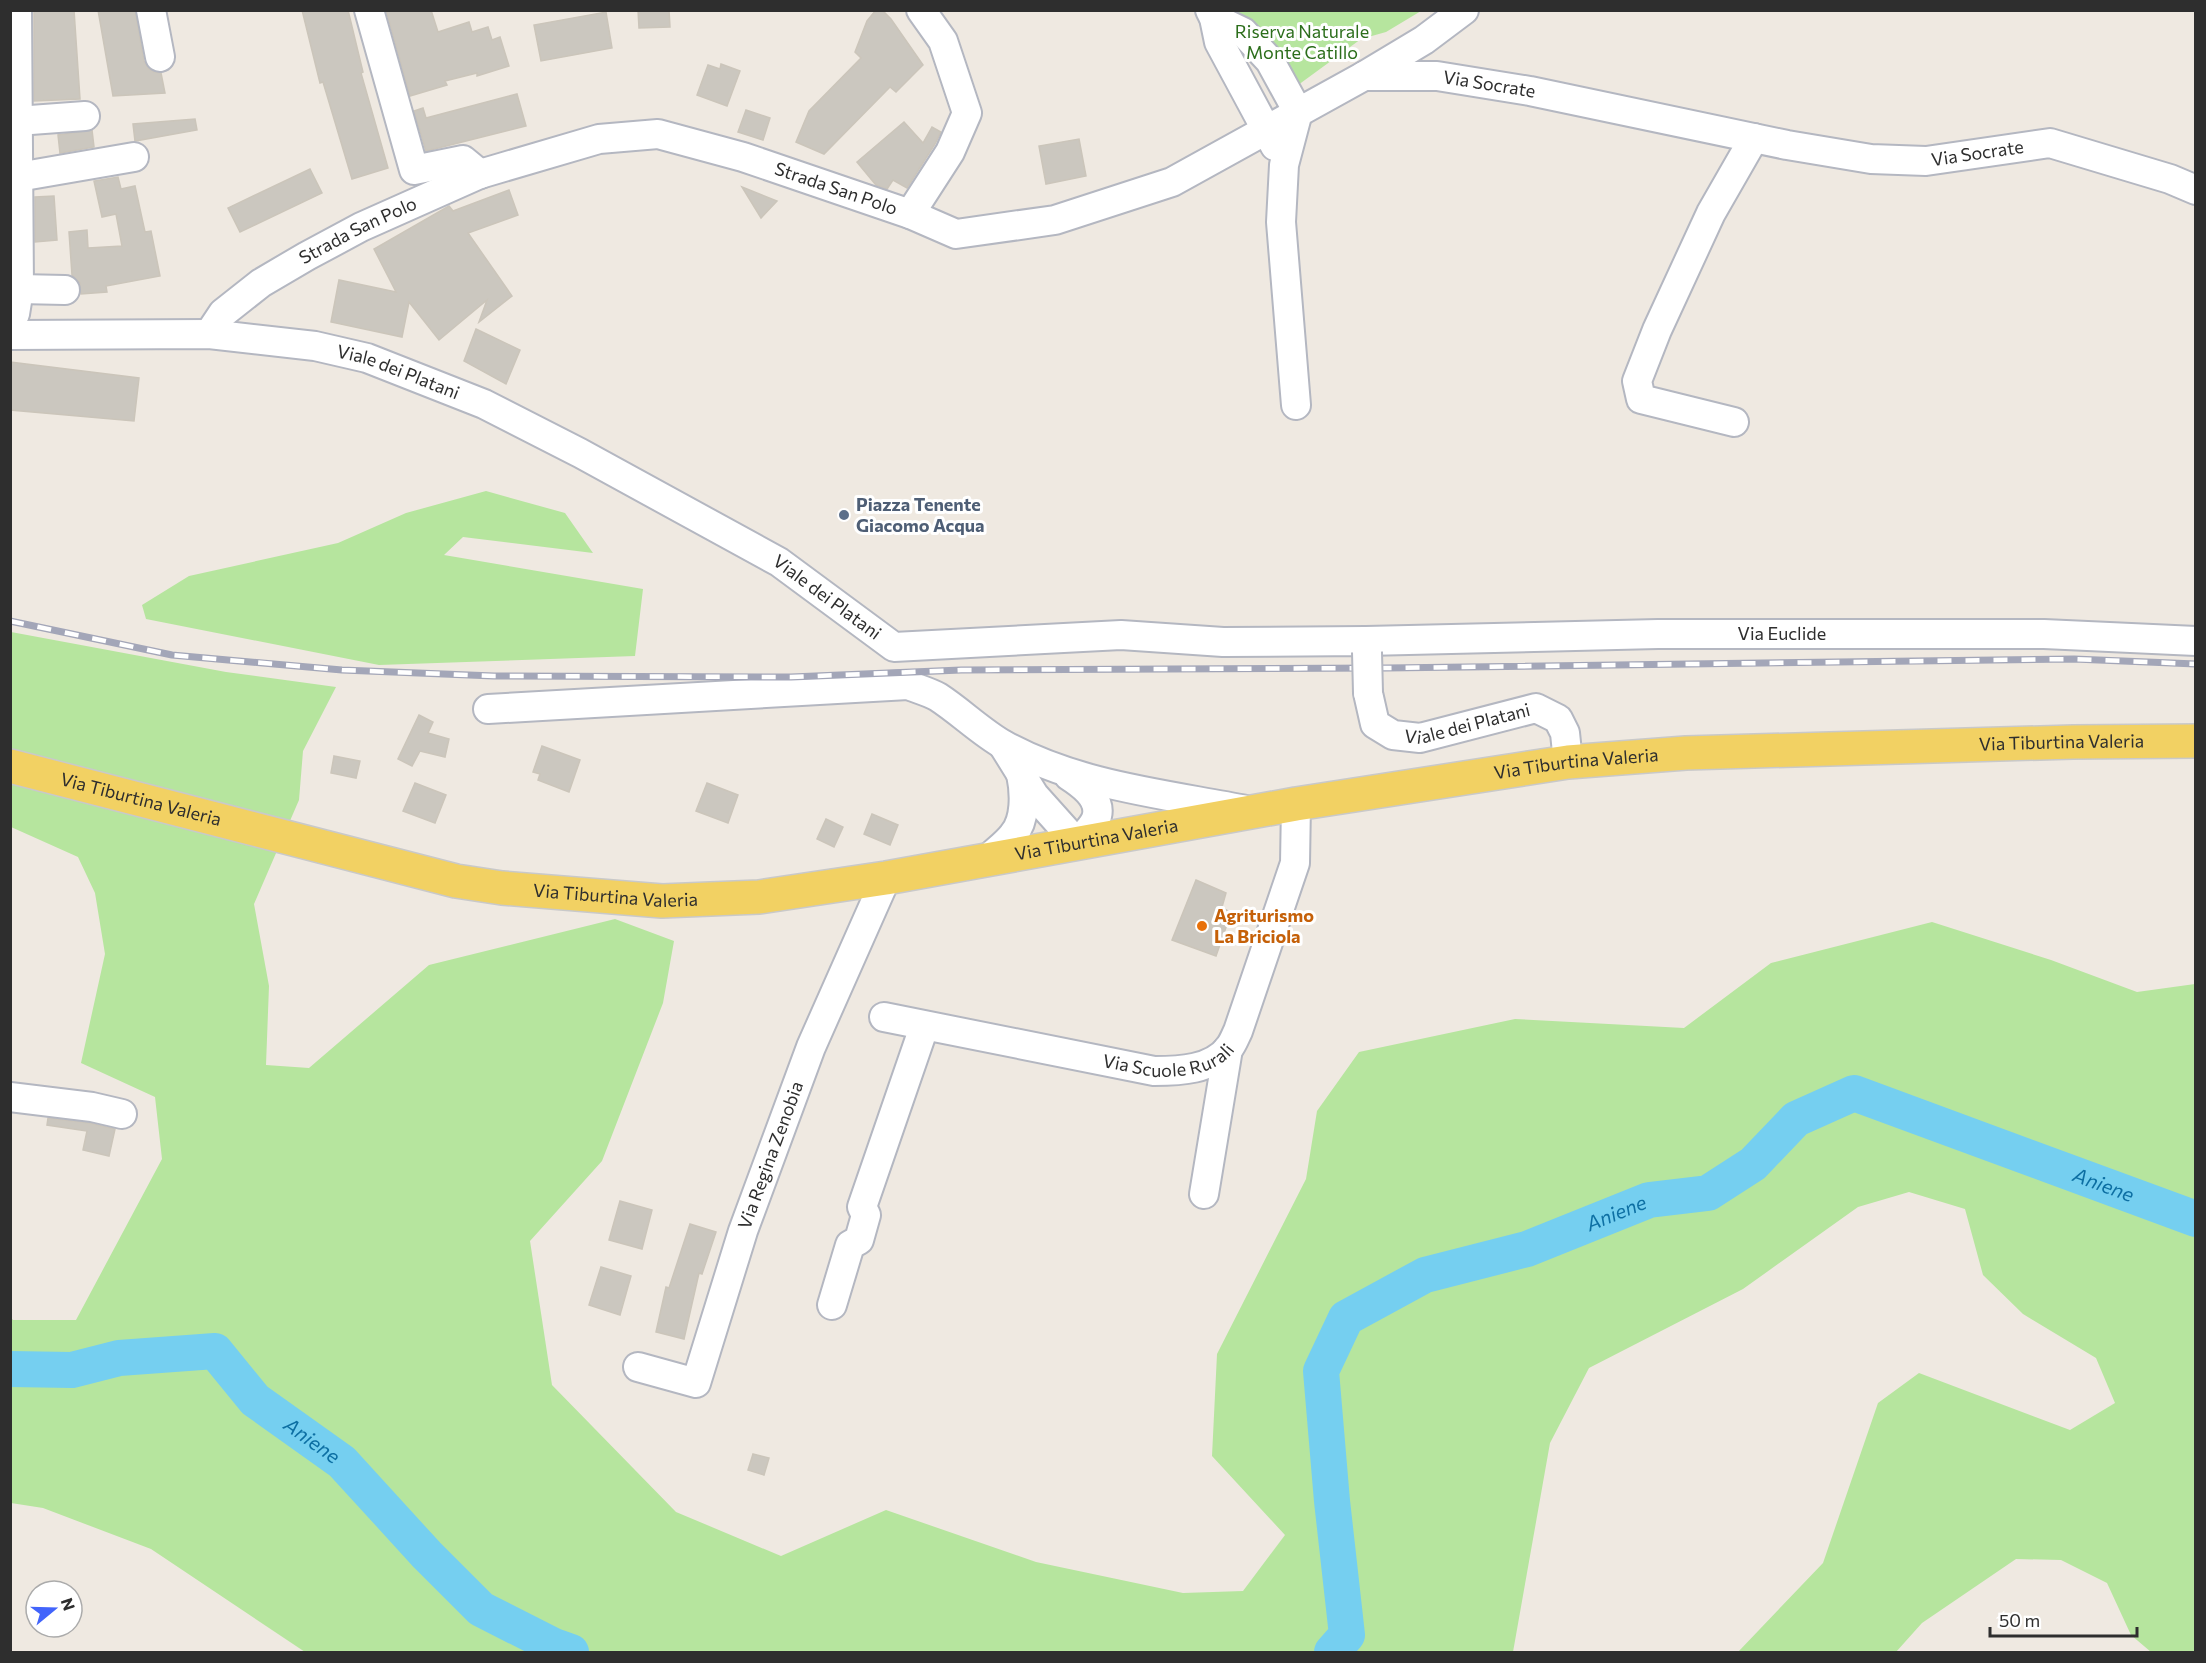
<svg xmlns="http://www.w3.org/2000/svg" width="2206" height="1663" viewBox="0 0 2206 1663" font-family="Commissioner,sans-serif">
<style>
.green{fill:#b6e59e}
.lines{fill:none;stroke-linecap:round;stroke-linejoin:round}
.river{stroke:#75cff0;stroke-width:36}
.building{fill:#cbc7bf;stroke:#cbc5ba;stroke-width:1.5}
.minor-casing{stroke:#b4b7c1;stroke-width:32}
.major-casing{stroke:#c9c9c9;stroke-width:36}
.minor{stroke:#fff;stroke-width:28}
.major{stroke:#f2d163;stroke-width:33}
.rail-casing{stroke:#a3a6b8;stroke-width:7}
.rail{stroke:#fff;stroke-width:4.5;stroke-dasharray:14;stroke-linecap:butt}
.minor-bridge-casing{stroke:#b4b7c1;stroke-width:32;stroke-linecap:butt}
.minor-bridge{stroke:#fff;stroke-width:28}
.service-dot{fill:#5c6f8a;stroke:#fff;stroke-width:2}
.food-dot{fill:#e8710a;stroke:#fff;stroke-width:2}
.labels{text-anchor:middle;stroke-width:6;stroke-linejoin:round;paint-order:stroke}
.park-label{font-size:18px;fill:#2c6e1b;stroke:#fff}
.street-label{font-size:18px;fill:#2e2e2e;stroke:#fff}
.service-label{font-size:18px;font-weight:bold;fill:#4e5e75;stroke:#fff;text-anchor:start}
.food-label{font-size:18px;font-weight:bold;fill:#c56008;stroke:#fff;text-anchor:start}
.water-label{font-size:20px;font-style:italic;fill:#0d6fa3;stroke:#fff}
</style>
<rect width="100%" height="100%" fill="#efe9e1"/>
<g class="green">
<path d="M1236,11h185l-35,21 -25,7 -67,49z"/>
<path d="M486,491l79,22 28,40 -130,-16 -19,18 199,34 -8,67 -256,9 -233,-46 -4,-14 47,-29 149,-33 68,-30z"/>
<path d="M11,632l215,40 110,15 -33,64 -4,49 -45,104 15,82 -3,79 43,3 120,-103 186,-46 59,22 -11,62 -61,158 -72,80 22,144 124,127 105,44 105,-46 150,52 147,31 60,-2 42,-56 -73,-79 5,-102 89,-175 11,-68 42,-59 156,-33 169,9 87,-65 161,-41 119,38 86,32 58,-8v668h-44l-20,-17 -24,-52 -46,-23 -45,-1 -94,64 -26,29h-158l85,-89 55,-160 41,-30 151,57 45,-27 -19,-45 -73,-44 -40,-39 -18,-66 -56,-17 -51,15 -115,82 -154,79 -39,75 -37,209h-1208l-154,-103 -108,-41 -32,-5v-185l2,2h63l86,-161 -7,-62 -74,-34 24,-109 -10,-61 -17,-36 -67,-30z"/>
</g>
<g class="lines">
<g class="river">
<path id="s1" d="M10,1369l62,1 47,-12 96,-7 40,49 87,62 85,93 54,54 73,37 17,6"/>
<path id="s2" d="M1332,1652l15,-17 -15,-134 -11,-130 25,-53 79,-43 102,-26 122,-49 59,-7 45,-29 43,-45 58,-26 342,126"/>
</g>
</g>
<g class="building">
<path d="M74,10l6,89 -46,2v-90z"/>
<path d="M98,10h37l9,51 4,7 6,4 7,1 4,20 -52,3z"/>
<path d="M302,10h46l15,62 -2,1 27,95 -36,11 -29,-97 -3,1z"/>
<path d="M386,10h45l7,22 31,-10 3,10 16,-5 4,13 8,-3 9,29 -32,10v-3l-32,8 2,4 -37,11z"/>
<path d="M638,10h31l1,17 -31,1z"/>
<path d="M876,10h6l9,9 32,46 -27,27 -6,-5 -66,67 -28,-12 13,-31 52,-53 -6,-6 12,-31z"/>
<path d="M606,12l6,36 -71,13 -7,-36z"/>
<path d="M721,64l19,7 -13,35 -30,-11 11,-30 12,4z"/>
<path d="M517,94l9,32 -100,25 -12,-40 9,-3 3,10z"/>
<path d="M746,110l24,8 -7,22 -25,-8z"/>
<path d="M195,119l2,11 -62,11 -2,-17z"/>
<path d="M904,122l19,21 9,-16 9,5 -6,12 -28,44 -14,-8 -6,9 -11,-4 -19,-23z"/>
<path d="M92,130l2,17 -34,6 -2,-18z"/>
<path d="M1079,139l7,37 -40,8 -7,-38z"/>
<path d="M310,169l12,24 -82,39 -12,-24z"/>
<path d="M118,177l3,12 14,-3 10,46 6,-1 9,45 -54,10 1,6 -26,2 -1,-11 -8,-8 -3,-43 18,-2 1,18 34,-2 -6,-32 -14,3 -8,-36z"/>
<path d="M742,187l35,14 -16,17z"/>
<path d="M509,190l9,25 -50,18 44,63 -33,26 8,-22 -48,40 -30,-38 -7,35 -71,-15 8,-42 57,12 -22,-43 75,-43 4,5z"/>
<path d="M54,196l3,44 -22,2v-45z"/>
<path d="M476,329l44,21 -14,34 -42,-23z"/>
<path d="M10,362l129,16 -5,43 -124,-11z"/>
<path d="M419,715l14,7 -5,11 21,6 -4,18 -25,-6 -8,15 -14,-7z"/>
<path d="M542,746l38,14 -11,32 -31,-12 2,-6 -7,-2z"/>
<path d="M334,756l26,5 -4,17 -25,-5z"/>
<path d="M415,783l31,12 -11,28 -32,-12z"/>
<path d="M707,783l31,12 -10,28 -32,-12z"/>
<path d="M872,814l26,11 -8,20 -26,-11z"/>
<path d="M826,819l17,8 -9,20 -17,-8z"/>
<path d="M1196,880l30,13 -4,14 9,6 -15,43 -44,-16z"/>
<path d="M48,1118l41,5 26,6 -6,27 -26,-6 4,-19 -40,-6z"/>
<path d="M620,1201l32,9 -10,39 -33,-9z"/>
<path d="M690,1224l26,8 -14,42 -3,-1 -15,66 -28,-7 10,-45 3,1z"/>
<path d="M601,1267l30,9 -11,39 -31,-10z"/>
<path d="M753,1454l16,4 -5,17 -16,-5z"/>
</g>
<g class="lines">
<g class="minor-casing">
<g id="minor">
<path d="M151,10l9,47"/>
<path d="M369,10l45,160 49,-10 17,14"/>
<path d="M1210,10l4,8 5,24 56,104"/>
<path d="M1214,18l29,14 27,29 28,51 -14,53 -3,57 15,183"/>
<path id="s3" d="M1364,76h73l93,15 257,54 84,14 55,2 124,-18 120,36 26,11"/>
<path d="M10,124l7,-3 68,-5"/>
<path d="M18,177l116,-20"/>
<path d="M910,214l40,-62 17,-39 -24,-72 -22,-31"/>
<path d="M19,289l46,1"/>
<path d="M10,315l5,-1 4,-25 -2,-279"/>
<path id="s4" d="M209,334l14,-21 38,-30 46,-27 54,-29 119,-53 119,-35 59,-5 85,23 167,57 46,20 99,-14 117,-38 192,-106 60,-36 40,-30"/>
<path id="s5" d="M10,335l199,-1 106,12 52,12 117,46 96,49 199,109 115,85 227,-12 102,7 143,-1 1,11"/>
<path d="M1734,422l-93,-23 -4,-18 20,-51 54,-117 43,-75"/>
<path id="s6" d="M1366,641l292,-7h386l152,7"/>
<path id="s7" d="M1368,693l7,31 18,11 27,3 116,-30 22,11 7,14 3,29"/>
<path d="M488,709l420,-24c10,4 21,7 30,12 23,15 43,35 66,48 75,41 160,49 242,65"/>
<path d="M1003,745l31,50 43,48c6,-7 14,-14 18,-22 10,-20 -12,-36 -26,-45"/>
<path d="M988,859c8,-8 18,-15 25,-24 13,-15 12,-42 8,-61"/>
<path id="s8" d="M884,1017l270,54c25,0 58,-1 75,-23 4,-5 6,-11 9,-17l57,-168 1,-59"/>
<path d="M10,1097l82,10 30,7"/>
<path d="M1204,1194l24,-145"/>
<path d="M832,1305l18,-60 9,-5 7,-25 -4,-8 62,-180"/>
<path id="s9" d="M638,1367l58,16 47,-152 68,-184 75,-169"/>
</g>
</g>
<g class="major-casing">
<g id="major">
<path id="s10" d="M10,766l446,115 46,7 160,13 97,-4 127,-19 410,-74 272,-42 118,-9 387,-11 123,-1"/>
</g>
</g>
<use href="#minor" class="minor"/>
<use href="#major" class="major"/>
<g class="rail-casing">
<path id="rail" d="M10,621l162,34 170,15 152,6 297,1 170,-7 425,-2 688,-9 122,5"/>
</g>
<use href="#rail" class="rail"/>
<g class="minor-bridge-casing">
<path id="minor-bridge" d="M1367,652l1,41"/>
</g>
<use href="#minor-bridge" class="minor-bridge"/>
</g>
<circle class="service-dot" cx="844" cy="515" r="6"/>
<circle class="food-dot" cx="1202" cy="926" r="6"/>
<g class="labels">
<g class="park-label">
<text x="1302" y="38">Riserva Naturale<tspan x="1302" dy="21">Monte Catillo</tspan></text>
</g>
<g class="street-label">
<text dy="6" stroke="none"><textPath href="#s3" startOffset="126">Via Socrate</textPath></text>
<text dy="6" stroke="none"><textPath href="#s3" startOffset="622">Via Socrate</textPath></text>
<text dy="6" stroke="none"><textPath href="#s4" startOffset="688">Strada San Polo</textPath></text>
<text dy="6" stroke="none"><textPath href="#s4" startOffset="184">Strada San Polo</textPath></text>
<text dy="6" stroke="none"><textPath href="#s5" startOffset="393">Viale dei Platani</textPath></text>
<text dy="6" stroke="none"><textPath href="#s5" startOffset="879">Viale dei Platani</textPath></text>
<text dy="6" stroke="none"><textPath href="#s6" startOffset="416">Via Euclide</textPath></text>
<text dy="6" stroke="none"><textPath href="#s7" startOffset="129">Viale dei Platani</textPath></text>
<text dy="6" stroke="none"><textPath href="#s10" startOffset="2079">Via Tiburtina Valeria</textPath></text>
<text dy="6" stroke="none"><textPath href="#s10" startOffset="1593">Via Tiburtina Valeria</textPath></text>
<text dy="6" stroke="none"><textPath href="#s10" startOffset="135">Via Tiburtina Valeria</textPath></text>
<text dy="6" stroke="none"><textPath href="#s10" startOffset="1107">Via Tiburtina Valeria</textPath></text>
<text dy="6" stroke="none"><textPath href="#s10" startOffset="621">Via Tiburtina Valeria</textPath></text>
<text dy="6" stroke="none"><textPath href="#s8" startOffset="291">Via Scuole Rurali</textPath></text>
<text dy="6" stroke="none"><textPath href="#s9" startOffset="300">Via Regina Zenobia</textPath></text>
</g>
<g class="service-label">
<text x="856" y="511">Piazza Tenente<tspan x="856" dy="21">Giacomo Acqua</tspan></text>
</g>
<g class="food-label">
<text x="1214" y="922">Agriturismo<tspan x="1214" dy="21">La Briciola</tspan></text>
</g>
<g class="water-label">
<text dy="7" stroke="none"><textPath href="#s2" startOffset="1178">Aniene</textPath></text>
<text dy="7" stroke="none"><textPath href="#s2" startOffset="638">Aniene</textPath></text>
<text dy="7" stroke="none"><textPath href="#s1" startOffset="340">Aniene</textPath></text>
</g>
</g>
<rect width="2206" height="1663" fill="none" stroke="#2e2e2e" stroke-width="24"/>
<g transform="translate(54 1609) rotate(71)"><circle r="28" fill="#ffffff" stroke="#ababab" stroke-width="1.5"/>
<path d="M0-4.5L10 22L0 15L-10 22Z" fill="#4264fb"/>
<text y="-9" font-size="16" font-weight="bold" text-anchor="middle" fill="#2e2e2e">N</text>
</g>
<path d="M1990 1627v9h147v-9" fill="none" stroke="#2e2e2e" stroke-width="3"/>
<text x="1999" y="1627" font-size="18" fill="#2e2e2e" stroke="#ffffff" stroke-width="4.5" paint-order="stroke">50 m</text>
</svg>
